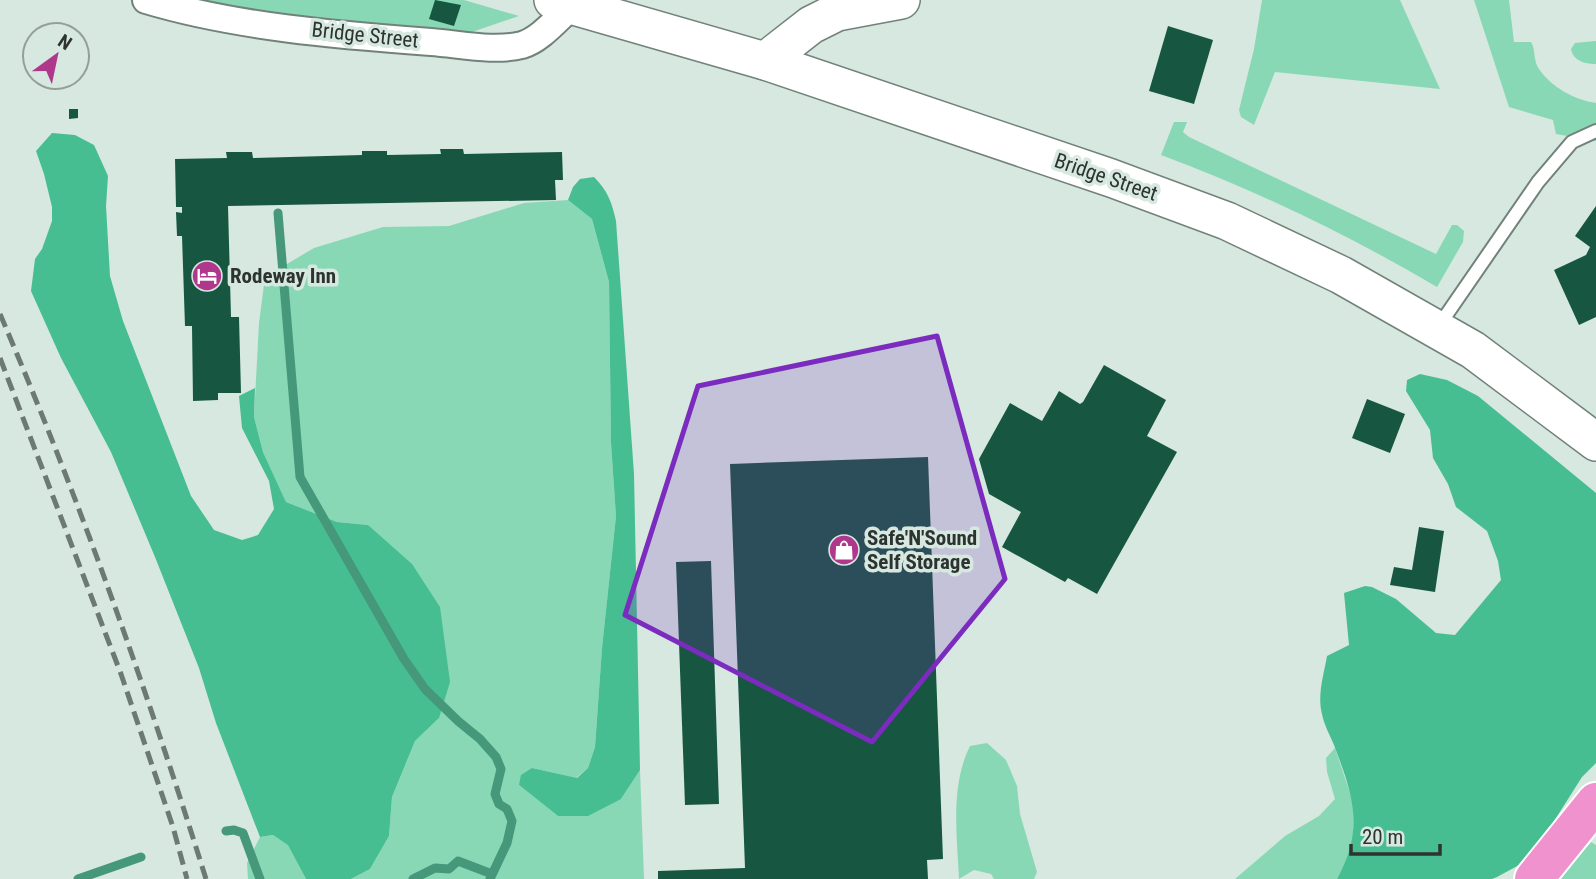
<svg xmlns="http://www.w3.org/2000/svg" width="1596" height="879" viewBox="0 0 1596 879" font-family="'Roboto Condensed',sans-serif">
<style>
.green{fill:#88d8b6}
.forest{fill:#47bd92}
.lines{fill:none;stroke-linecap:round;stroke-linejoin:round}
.stream{stroke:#45987a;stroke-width:9}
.building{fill:#175741}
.service-casing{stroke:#71827a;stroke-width:16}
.minor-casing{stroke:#71827a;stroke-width:30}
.secondary-casing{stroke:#71827a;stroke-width:40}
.motorway-casing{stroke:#fff;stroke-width:42}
.service{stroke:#fff;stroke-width:12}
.minor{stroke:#fff;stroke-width:26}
.secondary{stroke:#fff;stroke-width:37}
.motorway{stroke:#f092ce;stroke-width:38}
.rail{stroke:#6d7973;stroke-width:5;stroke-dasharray:14 7;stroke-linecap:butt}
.marked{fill:#7b2cbf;fill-opacity:0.2;stroke:#7b2cbf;stroke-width:5;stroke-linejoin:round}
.labels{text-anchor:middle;stroke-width:7;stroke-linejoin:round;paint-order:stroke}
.street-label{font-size:21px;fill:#2c3330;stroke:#d6e8df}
.poi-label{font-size:21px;font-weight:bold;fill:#2c3330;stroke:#d6e8df;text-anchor:start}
</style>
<rect width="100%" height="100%" fill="#d6e8df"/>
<g class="green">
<path d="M202,0h262l55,16 -56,19 -225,-24z"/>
<path d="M1262,0h138l40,89 -165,-17 -21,53 -13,-8 -2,-7 15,-61z"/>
<path d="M1474,0h35l5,42h17c5,8 2,19 8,27 12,18 36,31 57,34v38l-40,-7 -3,-14 -44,-13z"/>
<path d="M1596,41v23c-11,0 -23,-3 -25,-15l4,-6z"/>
<path d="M1174,122h13l-4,10 6,5 247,117 16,-29h5l7,6 -1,11 -26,45c-88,-52 -180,-96 -276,-132z"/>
<path d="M568,200l24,19 17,63 2,161 5,73 -14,132 -7,99 -7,21 -12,10 -44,-10 -13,17 39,31 63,-17 19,-29 4,109h-293l19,-10 19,-33 3,-39 23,-56 24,-23 -71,-193 -31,-3 -51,-20 -23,-50 -9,-35 5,-94 6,-46 49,-29 69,-21 66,-1 75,-23z"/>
<path d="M987,743l19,17 11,26 3,28 17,58 -3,7h-40l-3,-5 -17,-4 -15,9c-2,-43 -9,-93 11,-133z"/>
<path d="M1335,748l19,57 -1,38 -7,20 -9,16h-102l50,-43 34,-20 16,-17 -8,-27 -1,-14z"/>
<path d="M273,835l15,9 18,35h-58l-1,-16 13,-26z"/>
<path d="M1591,842l5,3v34h-38z"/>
</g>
<g class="forest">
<path d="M52,133l23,2 19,10 14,31 -2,30 4,70 13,45 68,175 23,34 28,10 16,-5 16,-26 -5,-28 -27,-53 -3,-32 16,-8 -1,29 9,35 23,50 51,20 31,3 44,39 28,43 10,75 -11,36 -24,23 -23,56 -3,39 -19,33 -19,10h-45l-18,-34 -15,-10 -13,2 -44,-114 -17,-55 -44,-111 -44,-105 -50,-94 -30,-67 4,-32 7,-10 10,-28v-14l-8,-33 -8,-23z"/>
<path d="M594,177c14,14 18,26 22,44l18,253 6,296 -19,29 -33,17h-30l-39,-31 2,-10 11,-7 45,10 11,-10 7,-21 7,-99 14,-132 -5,-73 -2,-161 -17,-63 -24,-19 5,-13 7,-8z"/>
<path d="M1420,374l27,6 31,16 118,97v270l-14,14 -52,82 -33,18 -5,2h-155c28,-50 16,-84 -3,-134 -4,-10 -10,-20 -12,-31 -5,-19 2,-40 5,-58l22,-11 -5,-52 21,-7 7,1 24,12 40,34 19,2 46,-55 -3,-19 -11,-30 -31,-24 -8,-23 -15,-26 -3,-28 -24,-39 1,-11z"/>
</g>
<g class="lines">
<g class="stream">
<path d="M278,213l22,264 104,182 21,30 33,32 22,18 16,18 5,12 -6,25 4,10 8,5 5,12 -5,22 -17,36"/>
<path d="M226,831l8,-1 9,3 17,46"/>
<path d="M78,879l63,-22"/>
<path d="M413,879l22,-11 14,1 9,-8 34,13"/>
</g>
</g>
<g class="building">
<path d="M435,0l26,5 -7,21 -25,-7z"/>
<path d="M1168,26l45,14 -19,64 -45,-13z"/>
<path d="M69,109h9v9l-9,1z"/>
<path d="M440,149h23l1,5 98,-2 1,28h-8l1,20 -328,6 3,111h8l2,76h-23v7l-25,1 -1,-75h-7l-3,-90h-5l-1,-24 6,1v-6h-6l-1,-48 52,-1 -1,-6h26l1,6 109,-3v-4h25v4l54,-1z"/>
<path d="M1596,206v111l-17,8 -25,-55 32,-15 4,-8 -15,-11z"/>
<path d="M1104,365l62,35 -19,36 30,16 -80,142 -29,-16 -3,4 -63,-35 19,-35 -32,-18 -10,-35 31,-56 32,18 17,-30 21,13 3,-2z"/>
<path d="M1367,399l38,15 -15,39 -38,-15z"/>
<path d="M928,457l15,402 -16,1 1,19h-270v-8l87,-3 -15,-404z"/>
<path d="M1419,527l25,4 -9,61 -45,-7 4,-18 18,3z"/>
<path d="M711,561l8,243 -34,1 -9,-243z"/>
</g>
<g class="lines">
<g class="service-casing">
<path id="service" d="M1438,327l100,-145 34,-40 24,-11"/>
</g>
<g class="minor-casing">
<path id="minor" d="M146,0c90,27 192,35 285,42 29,2 63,10 91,3 18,-5 36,-27 50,-39"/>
</g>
<g class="secondary-casing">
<g id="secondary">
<path d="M553,0l212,61 346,117 116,43 114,54 132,75 123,92"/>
<path d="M765,61l46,-36 26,-13 64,-12"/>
</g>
</g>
<g class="motorway-casing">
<path id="motorway" d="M1534,879l62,-77"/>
</g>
<use href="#service" class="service"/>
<use href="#minor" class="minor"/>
<use href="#secondary" class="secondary"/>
<use href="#motorway" class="motorway"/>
<g class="rail">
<path d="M0,314c79,184 146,373 206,565"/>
<path d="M0,358l121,316 52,153 14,52"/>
</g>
</g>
<path class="marked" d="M937,336l68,243 -133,163 -247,-127 73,-229z"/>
<defs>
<g id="hotel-disc" transform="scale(1.575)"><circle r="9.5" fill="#b0388c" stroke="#d6e8df"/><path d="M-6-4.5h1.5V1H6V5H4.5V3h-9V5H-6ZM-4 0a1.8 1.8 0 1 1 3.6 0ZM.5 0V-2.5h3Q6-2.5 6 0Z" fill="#fff"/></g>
<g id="shop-disc" transform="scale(1.575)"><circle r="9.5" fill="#b0388c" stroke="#d6e8df"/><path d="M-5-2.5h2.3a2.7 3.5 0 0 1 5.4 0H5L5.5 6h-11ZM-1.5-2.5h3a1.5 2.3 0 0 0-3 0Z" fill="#fff"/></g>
</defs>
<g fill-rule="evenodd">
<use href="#hotel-disc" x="207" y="276"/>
<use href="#shop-disc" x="844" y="550"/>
</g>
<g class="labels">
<g class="street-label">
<text transform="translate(365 35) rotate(6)" y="7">Bridge Street</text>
<text transform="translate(1106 177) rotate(19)" y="7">Bridge Street</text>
</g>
<g class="poi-label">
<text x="230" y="283">Rodeway Inn</text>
<text x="867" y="545">Safe'N'Sound<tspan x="867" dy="24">Self Storage</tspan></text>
</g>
</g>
<g transform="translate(56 56) rotate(33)"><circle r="33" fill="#d6e8df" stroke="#92a099" stroke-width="2"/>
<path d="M0-5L12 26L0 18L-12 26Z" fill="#b0388c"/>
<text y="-10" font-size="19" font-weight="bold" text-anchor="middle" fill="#2c3330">N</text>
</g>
<path d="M1351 844v10h89v-10" fill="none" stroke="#2c3330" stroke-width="3.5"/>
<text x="1362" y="844" font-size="21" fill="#2c3330" stroke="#d6e8df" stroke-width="5" paint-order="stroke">20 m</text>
</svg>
